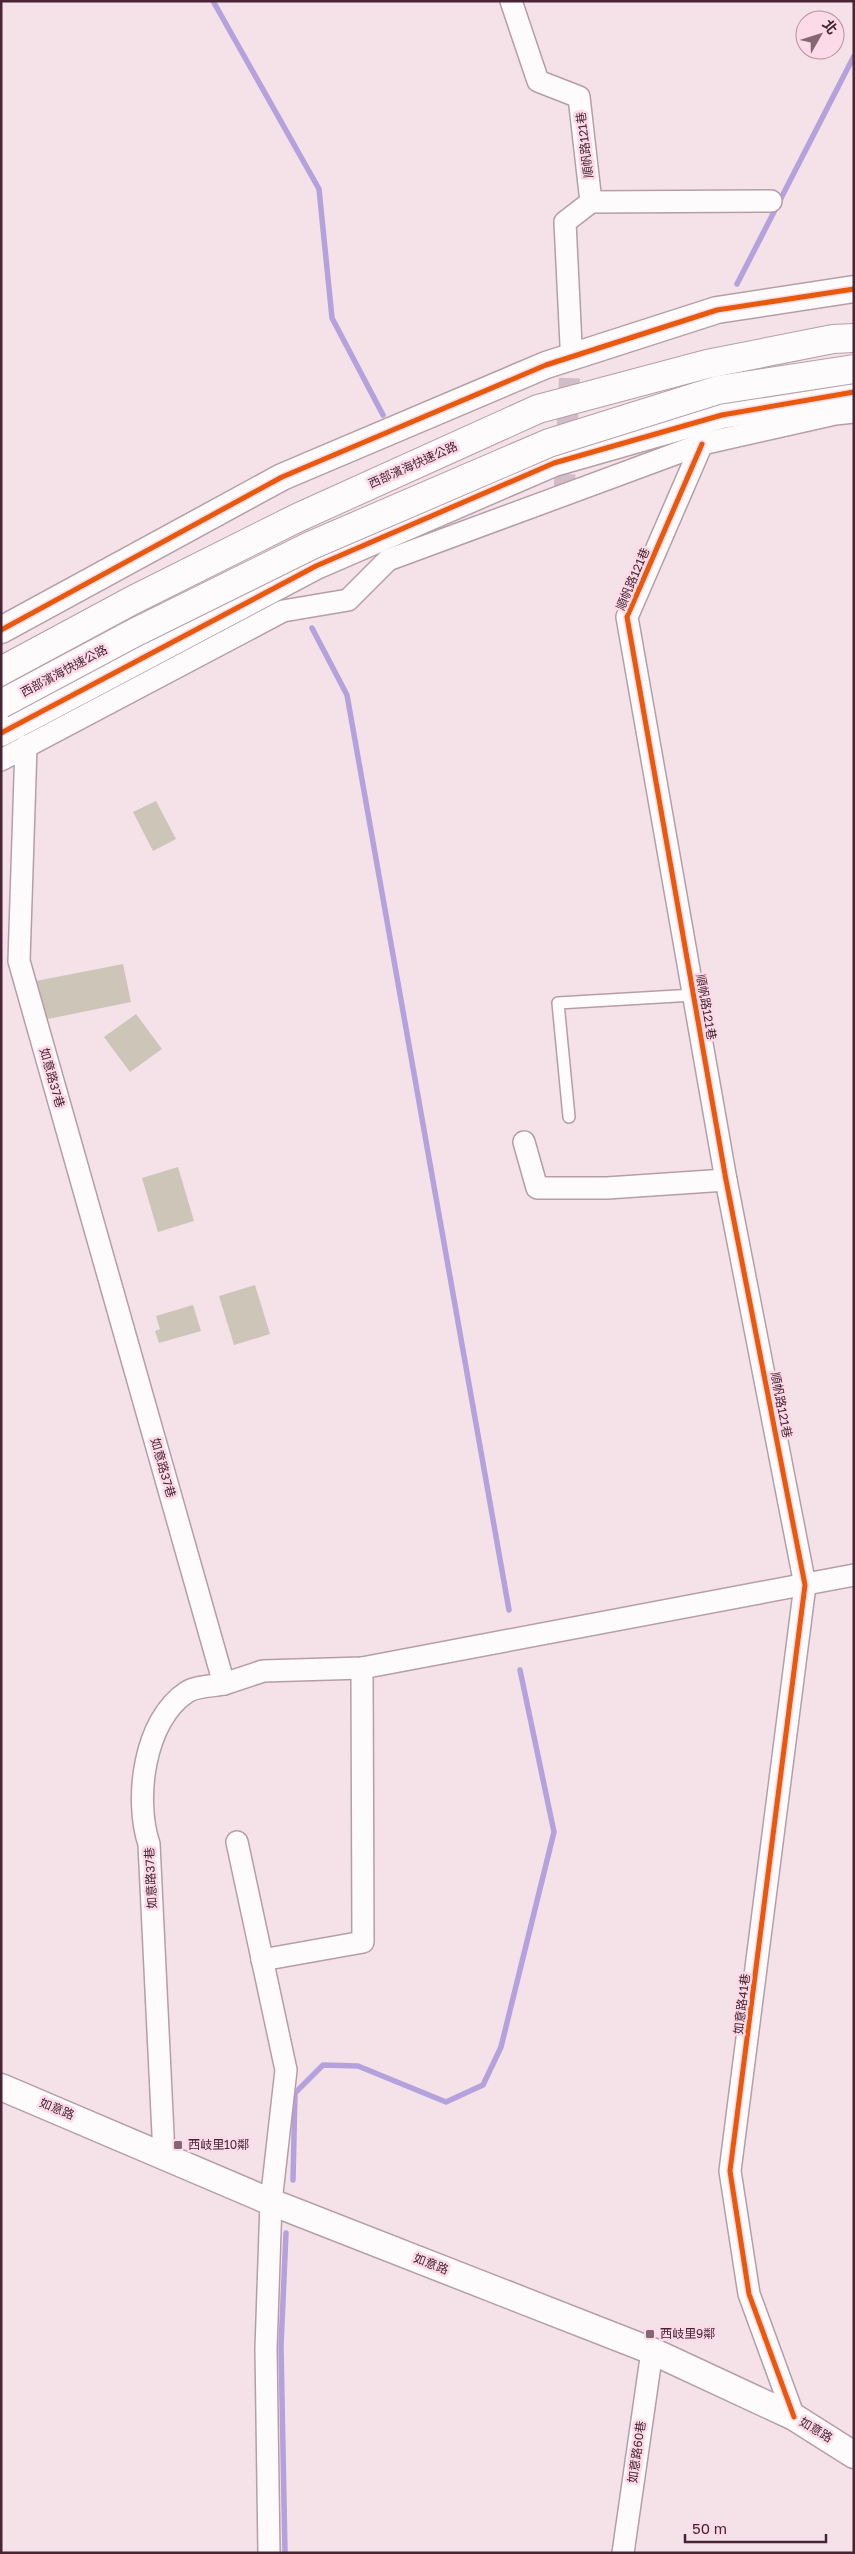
<svg xmlns="http://www.w3.org/2000/svg" width="855" height="2554" viewBox="0 0 855 2554" font-family="'Golos Text','Noto Sans TC',sans-serif">
<style>
.lines{fill:none;stroke-linecap:round;stroke-linejoin:round}
.stream{stroke:#b5a2dc;stroke-width:5.5}
.building{fill:#ccc5b8}
.minor-tunnel{stroke:#d2bcc5;stroke-width:21;stroke-dasharray:21 11;stroke-linecap:butt}
.service-casing{stroke:#b59ea8;stroke-width:14}
.minor-casing{stroke:#b59ea8;stroke-width:24}
.tertiary-casing{stroke:#b59ea8;stroke-width:29}
.service{stroke:#fefbfc;stroke-width:11}
.minor{stroke:#fefbfc;stroke-width:21}
.tertiary{stroke:#fefbfc;stroke-width:26}
.trunk-bridge-casing{stroke:#b59ea8;stroke-width:30;stroke-linecap:butt}
.trunk-bridge{stroke:#fefbfc;stroke-width:28}
.cycleway-casing{stroke:#fddae7;stroke-width:8}
.cycleway{stroke:#e8590c;stroke-width:5}
.poi-dot{fill:#846773;stroke:#fddae7;stroke-width:2}
.labels{text-anchor:middle;stroke-width:5;stroke-linejoin:round;paint-order:stroke}
.street-label{font-size:12px;fill:#472534;stroke:#fddae7}
.poi-label{font-size:12px;fill:#472534;stroke:#fddae7;text-anchor:start}
</style>
<rect width="100%" height="100%" fill="#f5e2e9"/>
<g class="lines">
<g class="stream">
<path d="M213,1l106,188 13,129 51,97"/>
<path d="M737,284l117,-228"/>
<path d="M312,628l35,67 162,915"/>
<path d="M293,2180l2,-87 28,-28 35,1 88,36 37,-17 18,-38 53,-215 -34,-162"/>
<path d="M285,2553l-4,-207 5,-113"/>
</g>
</g>
<g class="building">
<path d="M156,801l20,38 -23,12 -20,-39z"/>
<path d="M123,964l8,38 -88,18 -7,-39z"/>
<path d="M136,1014l26,35 -32,23 -26,-35z"/>
<path d="M178,1167l16,54 -36,11 -16,-54z"/>
<path d="M255,1285l15,49 -36,11 -15,-49z"/>
<path d="M193,1305l8,26 -42,12 -4,-12 5,-2 -4,-13z"/>
</g>
<g class="lines">
<path class="minor-tunnel" d="M564,495l7,-150"/>
<g class="service-casing">
<path id="service" d="M569,1117l-11,-114 136,-8"/>
</g>
<g class="minor-casing">
<g id="minor">
<path d="M511,1l27,80 41,16 12,105"/>
<path d="M571,345l-6,-123 26,-20 180,-1"/>
<path d="M702,444l-75,173 99,563 79,405 -75,586 19,123 45,123"/>
<path d="M26,746l-7,215 205,723c-10,2 -28,2 -37,8 -43,28 -53,107 -38,152l15,311"/>
<path d="M1,760l282,-149 65,-11 40,-40 314,-116 133,-30 19,-2"/>
<path d="M524,1142l13,46h70l119,-8"/>
<path d="M224,1684l39,-13 99,-3 492,-93"/>
<path d="M237,1842l49,228 -15,132 -5,147 3,204"/>
<path d="M262,1960l101,-18 -1,-274"/>
<path d="M623,2553l29,-202"/>
</g>
</g>
<g class="tertiary-casing">
<g id="tertiary">
<path d="M1,630l281,-153 264,-112 171,-55 137,-21"/>
<path d="M1,733l315,-167 238,-103 168,-48 132,-23"/>
<path d="M1,2087l270,115 381,149 142,66 60,38"/>
</g>
</g>
<use href="#service" class="service"/>
<use href="#minor" class="minor"/>
<use href="#tertiary" class="tertiary"/>
<g class="trunk-bridge-casing">
<g id="trunk-bridge">
<path d="M1,671l132,-71 164,-82 241,-109 169,-45 126,-25 21,-1"/>
<path d="M1,704l133,-71 178,-88 237,-102 169,-53 136,-21"/>
</g>
</g>
<use href="#trunk-bridge" class="trunk-bridge"/>
<g class="cycleway-casing">
<g id="cycleway">
<path d="M702,444l-75,173 99,563 79,405 -75,586 19,123 45,123"/>
<path d="M1,630l281,-153 264,-112 171,-55 137,-21"/>
<path d="M1,733l315,-167 238,-103 168,-48 132,-23"/>
</g>
</g>
<use href="#cycleway" class="cycleway"/>
</g>
<g class="poi-dot">
<rect x="173" y="2140" width="10" height="10" rx="2.5"/>
<rect x="645" y="2329" width="10" height="10" rx="2.5"/>
</g>
<g class="labels">
<g class="street-label">
<text transform="translate(585 145) rotate(-97)" y="4">順帆路121巷</text>
<text transform="translate(413 465) rotate(-24)" y="4">西部濱海快速公路</text>
<text transform="translate(633 579) rotate(-67)" y="4">順帆路121巷</text>
<text transform="translate(64 671) rotate(-28)" y="4">西部濱海快速公路</text>
<text transform="translate(706 1007) rotate(80)" y="4">順帆路121巷</text>
<text transform="translate(52 1078) rotate(74)" y="4">如意路37巷</text>
<text transform="translate(781 1405) rotate(79)" y="4">順帆路121巷</text>
<text transform="translate(163 1468) rotate(74)" y="4">如意路37巷</text>
<text transform="translate(151 1878) rotate(-93)" y="4">如意路37巷</text>
<text transform="translate(742 2004) rotate(-83)" y="4">如意路41巷</text>
<text transform="translate(57 2109) rotate(23)" y="4">如意路</text>
<text transform="translate(431 2264) rotate(21)" y="4">如意路</text>
<text transform="translate(816 2430) rotate(31)" y="4">如意路</text>
<text transform="translate(637 2452) rotate(-82)" y="4">如意路60巷</text>
</g>
<g class="poi-label">
<text x="188" y="2149">西岐里10鄰</text>
<text x="660" y="2338">西岐里9鄰</text>
</g>
</g>
<rect width="855" height="2554" fill="none" stroke="#472534" stroke-width="5"/>
<g transform="translate(820 35) rotate(51)"><circle r="24" fill="#fddae7" stroke="#b4929f"/>
<path d="M0-4L9 19L0 12L-9 19Z" fill="#846773"/>
<text y="-8" font-size="14" font-weight="bold" text-anchor="middle" fill="#472534">北</text>
</g>
<path d="M685 2534v8h141v-8" fill="none" stroke="#472534" stroke-width="2.5"/>
<text x="692" y="2534" font-size="15" fill="#472534" stroke="#fddae7" stroke-width="4" paint-order="stroke">50 m</text>
</svg>
